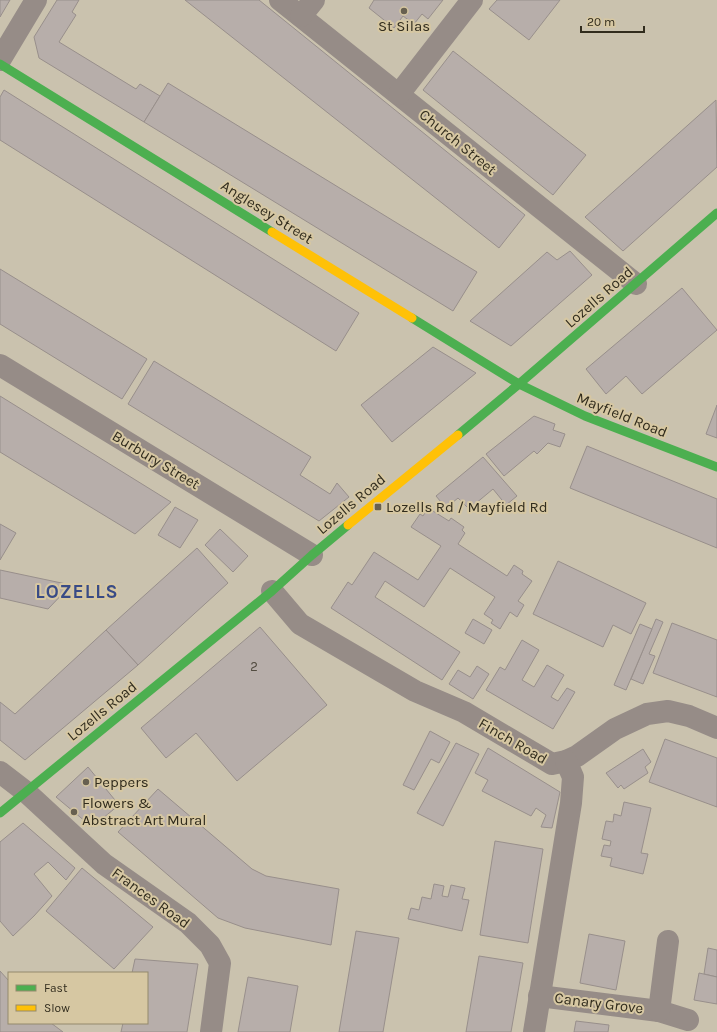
<svg xmlns="http://www.w3.org/2000/svg" width="717" height="1032" viewBox="0 0 717 1032" font-family="Karla,sans-serif">
<style>
.building{fill:#b7aeaa;stroke:#988f8b}
.lines{fill:none;stroke-linecap:round;stroke-linejoin:round}
.street{stroke:#968c87;stroke-width:22}
.fast{stroke:#4caf50;stroke-width:9}
.slow{stroke:#ffc107;stroke-width:9}
.poi-dot{fill:#676050;stroke:#d6c7a2;stroke-width:1.5}
.labels{text-anchor:middle;stroke-width:4;stroke-linejoin:round;paint-order:stroke}
.number-label{font-size:13px;fill:#524c40}
.poi-label{font-size:15px;fill:#312c1d;stroke:#d6c7a2;text-anchor:start}
.street-label{font-size:15px;fill:#312c1d;stroke:#d6c7a2}
.district-label{font-size:19px;font-weight:bold;letter-spacing:1px;fill:#394b86;stroke:#d6c7a2}
</style>
<rect width="100%" height="100%" fill="#cac2ae"/>
<g class="building">
<path d="M0,0h10l-10,17z"/>
<path d="M57,0h22l-7,12 4,3 -17,27 77,47 4,-5 20,12 -16,26 -105,-64 -5,-21z"/>
<path d="M185,0h74l266,215 -26,33z"/>
<path d="M374,0h69l-15,19 -6,-5 -8,10 -11,-8 -9,12 -25,-20z"/>
<path d="M497,0h63l-31,40 -40,-31z"/>
<path d="M453,51l133,104 -33,40 -130,-105z"/>
<path d="M168,83l309,189 -24,39 -309,-189z"/>
<path d="M4,90l355,223 -23,38 -336,-211v-43z"/>
<path d="M716,100l1,67 -94,84 -38,-34z"/>
<path d="M570,251l22,24 -81,71 -41,-25 77,-69 10,8z"/>
<path d="M0,269l147,90 -25,40 -122,-75z"/>
<path d="M682,288l35,42 -75,64 -16,-18 -20,18 -20,-25z"/>
<path d="M433,347l43,26 -84,69 -31,-37z"/>
<path d="M154,361l157,96 -11,18 30,19 7,-11 12,14 -30,24 -191,-117z"/>
<path d="M0,396l171,106 -36,32 -135,-82z"/>
<path d="M717,405v33l-11,-4z"/>
<path d="M534,416l21,8 -2,6 12,4 -5,13 -12,-4 -11,11 -3,-3 -30,25 -18,-22z"/>
<path d="M587,446l130,53v49l-147,-60z"/>
<path d="M483,457l34,39 -11,9 -13,-16 -24,20 -11,-11 -12,10 -10,-12z"/>
<path d="M175,507l23,13 -18,28 -22,-13z"/>
<path d="M428,508l21,13 2,-3 13,9 -2,3 3,3 -7,11 49,32 7,-11 9,6 -1,3 10,7 -14,20 6,4 -7,12 -7,-5 -10,17 -9,-6 2,-3 -9,-6 11,-17 -45,-29 -26,39 -39,-26 -10,16 85,55 -18,28 -111,-72 17,-26 4,3 22,-33 44,28 23,-34 -30,-19 9,-13 3,2z"/>
<path d="M0,524l16,9 -16,27z"/>
<path d="M220,529l28,27 -15,16 -28,-27z"/>
<path d="M197,548l31,35 -90,82 -32,-35z"/>
<path d="M558,561l88,42 -15,31 -18,-9 -10,22 -70,-33z"/>
<path d="M0,570l71,15 -23,24 -48,-11z"/>
<path d="M473,619l19,11 -8,14 -19,-11z"/>
<path d="M656,619l7,3 -14,32 6,2 -12,28 -12,-5z"/>
<path d="M672,623l45,17v57l-64,-24z"/>
<path d="M640,624l12,5 -26,61 -12,-5z"/>
<path d="M260,627l67,78 -90,76 -41,-48 -30,25 -25,-30z"/>
<path d="M106,630l32,35 -113,95 -25,-20v-38l15,12z"/>
<path d="M522,640l17,10 -17,30 12,7 13,-22 17,10 -13,22 7,4 9,-13 8,4 -22,37 -67,-39 14,-23 5,3z"/>
<path d="M477,666l12,8 -16,25 -24,-15 9,-14 12,7z"/>
<path d="M430,731l20,11 -11,21 -8,-4 -17,31 -11,-5z"/>
<path d="M665,739l52,19v49l-68,-25z"/>
<path d="M456,743l23,11 -36,72 -26,-13z"/>
<path d="M488,748l72,44 -8,36 -11,-1 5,-12 -10,-7 -5,8 -49,-25 6,-11 -13,-7z"/>
<path d="M643,749l8,13 -6,5 3,6 -24,16 -3,-4 -3,3 -12,-15z"/>
<path d="M88,767l31,38 -27,22 -36,-30z"/>
<path d="M158,789l94,80 14,7 73,13 -8,56 -86,-17 -27,-10 -100,-86z"/>
<path d="M624,802l27,6 -10,45 7,1 -5,20 -33,-8 2,-8 -11,-2 3,-11 6,1 1,-5 -9,-2 4,-18 7,1 1,-8 7,2z"/>
<path d="M23,823l52,45 -9,12 -18,-18 -14,12 18,22 -18,20 -21,20 -13,-15v-79z"/>
<path d="M495,841l48,8 -15,94 -48,-8z"/>
<path d="M82,868l71,59 -39,42 -68,-58z"/>
<path d="M434,884l10,2 -2,10 6,1 3,-12 14,3 -3,11 7,1 -7,31 -54,-12 3,-11 8,2 3,-13 9,2z"/>
<path d="M356,931l43,7 -16,94h-44z"/>
<path d="M589,934l36,7 -9,49 -36,-7z"/>
<path d="M708,948l9,2v27l-13,-3z"/>
<path d="M479,956l44,7 -12,69h-45z"/>
<path d="M135,959l63,5 -11,68h-66l2,-9h24v-50h-15z"/>
<path d="M0,971l9,10v42h42l12,9h-63z"/>
<path d="M699,973l18,4v27l-23,-4z"/>
<path d="M248,977l50,9 -8,46h-52z"/>
<path d="M576,1021l33,4 -1,7h-34z"/>
</g>
<g class="lines">
<g class="street">
<path d="M280,0l356,284"/>
<path d="M301,16l13,-16"/>
<path d="M0,60l36,-60"/>
<path d="M399,94l73,-94"/>
<path d="M0,365l312,190"/>
<path d="M272,591l28,33 115,67 49,21 88,52 14,-3 11,-5 38,-27 32,-15 21,-3 21,5 28,12"/>
<path d="M0,772l26,20 78,72 84,59 22,22 10,18 -9,69"/>
<path d="M539,996l120,15 29,9"/>
<path d="M659,1011l9,-70"/>
<path d="M534,1032l37,-229 2,-26 -7,-16"/>
</g>
<g class="fast">
<path d="M0,64l272,168"/>
<path d="M412,318l107,66 66,32 132,51"/>
<path d="M458,435l61,-51 198,-171"/>
<path d="M0,813l272,-222 40,-36 36,-30"/>
</g>
<g class="slow">
<path d="M272,232l140,86"/>
<path d="M348,525l110,-90"/>
</g>
</g>
<g class="poi-dot">
<circle cx="404" cy="11" r="4"/>
<rect x="374" y="503" width="8" height="8" rx="2"/>
<circle cx="86" cy="782" r="4"/>
<circle cx="74" cy="812" r="4"/>
</g>
<g class="labels">
<g class="number-label">
<text x="254" y="671">2</text>
</g>
<g class="poi-label">
<text x="404" y="31" text-anchor="middle">St Silas</text>
<text x="386" y="512">Lozells Rd / Mayfield Rd</text>
<text x="94" y="787">Peppers</text>
<text x="82" y="808">Flowers &amp;<tspan x="82" dy="17">Abstract Art Mural</tspan></text>
</g>
<g class="street-label">
<text transform="translate(458 142) rotate(39)" y="5">Church Street</text>
<text transform="translate(267 212) rotate(32)" y="5">Anglesey Street</text>
<text transform="translate(599 297) rotate(-41)" y="5">Lozells Road</text>
<text transform="translate(622 415) rotate(22)" y="5">Mayfield Road</text>
<text transform="translate(156 460) rotate(31)" y="5">Burbury Street</text>
<text transform="translate(351 504) rotate(-40)" y="5">Lozells Road</text>
<text transform="translate(102 711) rotate(-39)" y="5">Lozells Road</text>
<text transform="translate(513 741) rotate(30)" y="5">Finch Road</text>
<text transform="translate(151 898) rotate(36)" y="5">Frances Road</text>
<text transform="translate(599 1003) rotate(7)" y="5">Canary Grove</text>
</g>
<g class="district-label">
<text x="77" y="598">LOZELLS</text>
</g>
</g>
<rect x="8" y="972" width="140" height="52" fill="#d6c7a2" stroke="#94896d"/>
<rect x="16" y="985" width="20" height="6" fill="#4caf50" stroke="#94896d"/>
<text x="44" y="992" font-size="12" fill="#312c1d">Fast</text>
<rect x="16" y="1005" width="20" height="6" fill="#ffc107" stroke="#94896d"/>
<text x="44" y="1012" font-size="12" fill="#312c1d">Slow</text>
<path d="M581 26v6h63v-6" fill="none" stroke="#312c1d" stroke-width="2"/>
<text x="587" y="26" font-size="12" fill="#312c1d" stroke="#d6c7a2" stroke-width="3" paint-order="stroke">20 m</text>
</svg>
